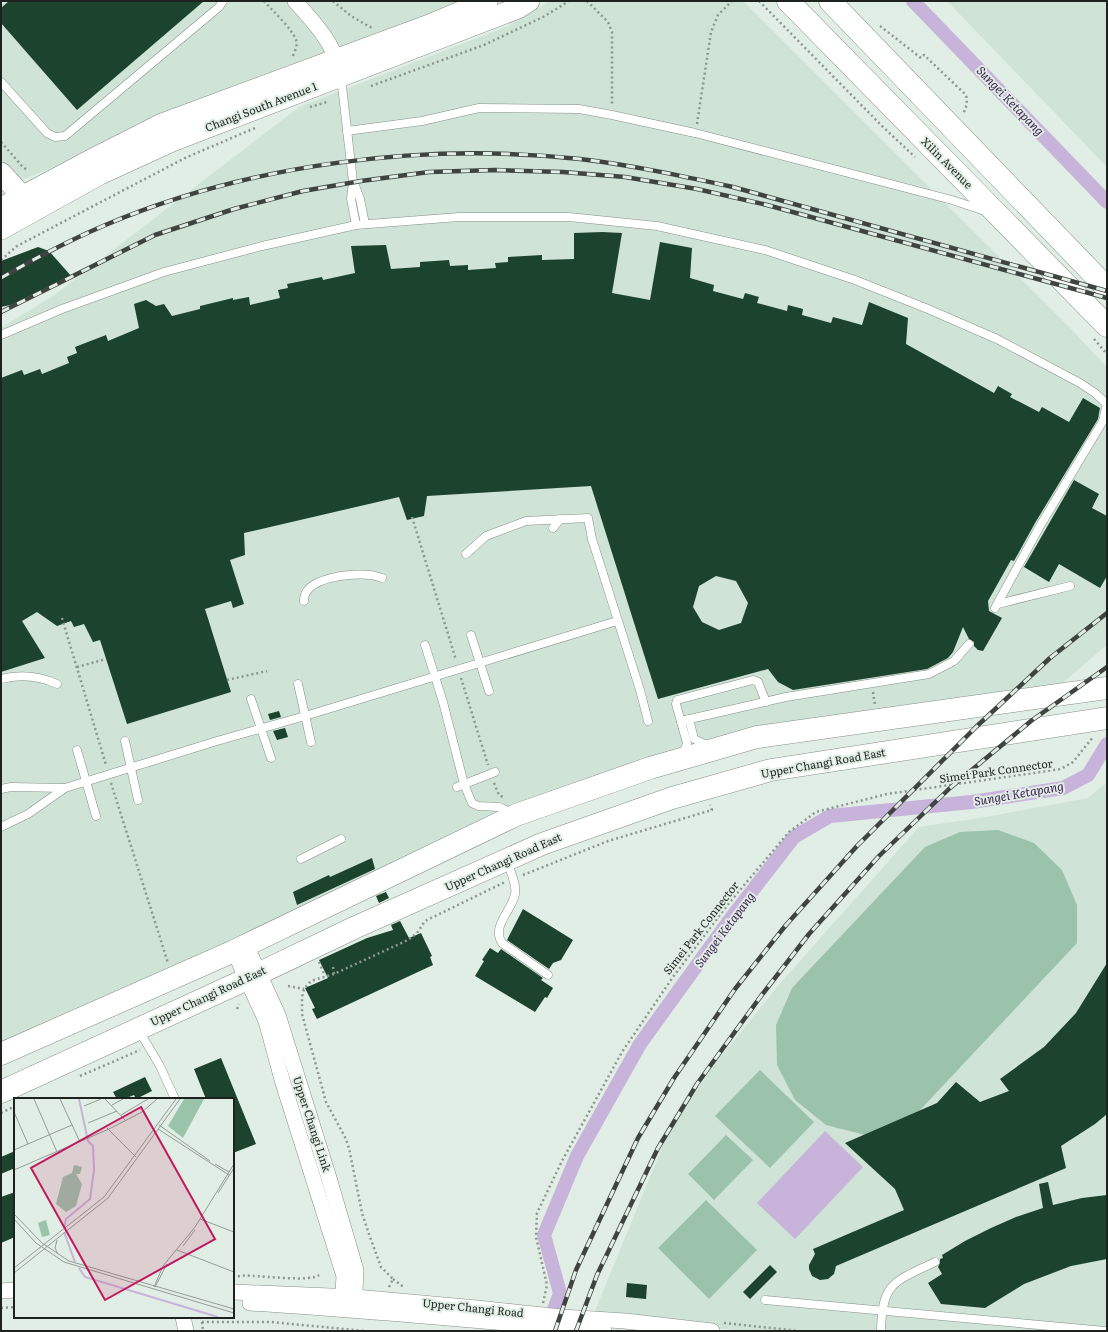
<svg xmlns="http://www.w3.org/2000/svg" width="1108" height="1332" viewBox="0 0 1108 1332" font-family="Literata,serif">
<style>
.built{fill:#cfe3d6}
.green{fill:#9bc3ab}
.water{fill:#c8b3da}
.lines{fill:none;stroke-linecap:round;stroke-linejoin:round}
.canal{stroke:#c8b3da;stroke-width:14}
.building{fill:#1b432d;fill-rule:evenodd}
.lane-casing{stroke:#849089;stroke-width:9}
.street-casing{stroke:#849089;stroke-width:16}
.secondary-casing{stroke:#849089;stroke-width:22}
.primary-casing{stroke:#849089;stroke-width:23}
.path{stroke:#8d9690;stroke-width:2.5;stroke-dasharray:2 3;stroke-linecap:butt}
.lane{stroke:#fff;stroke-width:8}
.street{stroke:#fff;stroke-width:15}
.secondary{stroke:#fff;stroke-width:21}
.primary{stroke:#fff;stroke-width:22}
.rail-casing{stroke:#3f4440;stroke-width:4.5}
.rail{stroke:#e1eee5;stroke-width:3;stroke-dasharray:9;stroke-linecap:butt}
.labels{text-anchor:middle;stroke-width:4;stroke-linejoin:round;paint-order:stroke}
.street-label{font-size:11px;fill:#1e221f;stroke:#e1eee5}
.water-label{font-size:12px;font-style:italic;fill:#402354;stroke:#e1eee5}
.inset-river{fill:none;stroke:#c8b3da;stroke-width:2}
.inset-road{fill:none;stroke:#939c96;stroke-width:1}
.view{fill:#c2185b;fill-opacity:0.15;stroke:#c2185b;stroke-width:2}
.inset-edge{fill:none;stroke:#1e221f;stroke-width:2}
</style>
<rect width="100%" height="100%" fill="#e1eee5"/>
<g class="built">
<path d="M1,1h460l-442,180 -18,-21z"/>
<path d="M550,1h193l328,328 36,38v278l-54,46 -293,51 -167,51 -93,39 -499,223v-727l55,-34 243,-187 209,-81z"/>
<path d="M947,1h160v166z"/>
<path d="M1107,782v549h-360l-155,-13 79,-192 46,-65 66,-81 136,-153 67,-10 102,-19z"/>
</g>
<g class="green">
<path d="M998,830l36,13 28,27 15,35v38l-172,183 -40,9 -39,-10 -31,-25 -18,-35 -1,-40 16,-37 133,-141 35,-15z"/>
<path d="M760,1070l54,52 -44,46 -55,-52z"/>
<path d="M726,1135l27,25 -39,40 -26,-26z"/>
<path d="M706,1200l51,50 -48,49 -51,-51z"/>
</g>
<path class="water" d="M825,1131l38,36 -68,72 -38,-36z"/>
<g class="lines">
<g class="canal">
<path d="M913,1l194,201"/>
<path d="M548,1327l12,-34 -16,-58 33,-79 63,-112 91,-126 63,-81 36,-21 142,-14 91,-14 25,-13 19,-31"/>
</g>
</g>
<g class="building">
<path d="M9,1h195l-127,109 -76,-87v-15z"/>
<path d="M602,232l20,1 -10,60 38,7 10,-58 32,6 -2,30 24,7 -1,6 30,8 2,-6 14,4 -2,6 30,8 1,-6 15,4 -1,6 29,8 2,-6 29,8 7,-23 39,16 -2,26 88,49 4,-7 14,8 -2,3 29,15 3,-5 27,15 14,-24 17,10 -2,11 -63,104 -21,38 -3,-1 -23,41 1,10 13,7 -19,33 -5,-1 -4,-4v-4l-5,-3 -6,-12 -10,25 -5,6 -21,11 -134,21 -15,-8 -10,-13 -110,30 -67,-213 -164,10 -3,20 -17,4 -8,-23 -155,36 1,22 -15,5 14,44 -11,4 -2,-7 -26,8 26,83 -104,32 -27,-84 -7,2 -9,-18 -10,3 -3,-6 -14,5 -20,-14 -15,9 23,37 -44,14v-294l21,-8 2,5 16,-6 2,5 27,-11 -2,-6 10,-4 -2,-6 31,-12 2,6 31,-13 -5,-24 12,-4 10,6 8,-2 8,12 28,-7v-3l33,-8v2l16,-3 1,8 30,-7 -2,-8 10,-2 -1,-4 35,-7 1,3 32,-7 -4,-27 35,-1 5,24 29,-2v-5l29,-2 1,6 18,-1v5l28,-2 -1,-5 13,-1v-5l34,-2v5l32,-1v-26zM716,576l20,5 12,22 -7,20 -22,7 -17,-8 -9,-15 6,-21z"/>
<path d="M38,247l11,4 23,26 -57,27 -14,3v-46z"/>
<path d="M1074,480l25,14 -7,14 15,8v60l-7,12 -41,-24 -10,18 -25,-15z"/>
<path d="M279,711l2,6 -11,3 -2,-6z"/>
<path d="M285,728l3,9 -11,3 -4,-9z"/>
<path d="M372,858l3,11 -78,36 -4,-13 36,-17 1,2z"/>
<path d="M386,892l3,6 -10,5 -3,-7z"/>
<path d="M523,909l50,31 -12,20 -8,3 -4,6 -42,-29z"/>
<path d="M400,921l9,17 12,-5 11,23 -2,1 3,8 -116,54 -5,-10 3,-1 -10,-20 23,-10 -9,-18 48,-22 26,-8 -2,-5z"/>
<path d="M490,948l8,5 3,-4 42,29 -2,2 12,8 -6,10 -2,-1 -10,15 -60,-36 9,-15 -2,-1z"/>
<path d="M1107,963v151l-12,10 -34,22 5,22 -230,98 -2,8 -6,5 -8,1 -8,-4 -3,-7v-4l6,-11 -2,-5 91,-39 -9,-21 -50,-46 92,-40 19,-21 24,20 29,-11 -9,-12 44,-32 32,-34z"/>
<path d="M221,1058l35,86 -23,9v-54h-27l-12,-30z"/>
<path d="M145,1077l7,14 -16,8 -2,-4 -10,4h-7l-4,-7z"/>
<path d="M15,1151v17l-14,6v-17z"/>
<path d="M1048,1182l5,23 29,-7 25,-3v64l-36,7 -47,18 -39,24 -44,-4 -13,-21 14,-9 -4,-7 2,-4v-4l3,-1 -1,-3 23,-14 26,-13 25,-11 27,-9 -4,-24z"/>
<path d="M15,1192v45l-14,6v-46z"/>
<path d="M770,1265l7,7 -27,27 -7,-7z"/>
<path d="M627,1283l20,2 -1,14 -20,-2z"/>
</g>
<g class="lines">
<g class="lane-casing">
<g id="lane">
<path d="M341,77l12,105 -2,17 5,26"/>
<path d="M1,82l46,51 8,4 10,-1 154,-129 4,-6"/>
<path d="M347,131l75,-10 57,-13 100,1 33,6 83,18 257,67 33,11"/>
<path d="M354,183l6,16 5,25"/>
<path d="M1,335l61,-26 102,-37 98,-26 94,-21 103,-8h110l88,9 108,24 90,30 73,29 69,30 83,44 15,10 12,11 -4,17 -63,105 -45,82"/>
<path d="M553,528l7,-9"/>
<path d="M466,554l20,-18 40,-15 62,-3 4,21 48,151 8,31"/>
<path d="M304,601c-1,-24 48,-28 66,-26 4,0 8,2 12,3"/>
<path d="M998,604l72,-18"/>
<path d="M471,635l18,56"/>
<path d="M425,645l18,57 21,82 8,19 6,3 21,1 13,6"/>
<path d="M1,679c20,-5 38,-3 56,5"/>
<path d="M298,684l13,58"/>
<path d="M251,699l20,59"/>
<path d="M689,719l5,20 15,7"/>
<path d="M681,721l105,-24 143,-23 25,-13 15,-17"/>
<path d="M125,741l13,59"/>
<path d="M77,750l19,66"/>
<path d="M683,756l4,-13 -11,-39 1,-4 76,-20 5,2 8,20"/>
<path d="M457,787l38,-15"/>
<path d="M1,789l10,-2 54,1 152,-47 88,-25 312,-95"/>
<path d="M1,827l27,-13 37,-26"/>
<path d="M301,859l40,-20"/>
<path d="M506,860c4,10 11,24 9,34 -3,17 -24,32 -13,49l46,32"/>
<path d="M138,1029l22,37 15,33"/>
<path d="M765,1300l340,31"/>
<path d="M881,1331c1,-49 13,-49 54,-69"/>
</g>
</g>
<g class="street-casing">
<g id="street">
<path d="M295,1c19,22 37,39 44,68"/>
<path d="M246,945l32,70 51,163 27,92 -2,39"/>
<path d="M234,951l32,70 17,62 61,193 -2,32"/>
<path d="M1,1291l14,-1"/>
<path d="M233,1292l122,5 122,11 85,9 63,4 87,10"/>
<path d="M250,1303c118,7 236,19 354,28"/>
<path d="M183,1317l3,14"/>
</g>
</g>
<g class="secondary-casing">
<g id="secondary">
<path d="M1,173l21,23 8,12"/>
<path d="M1,208l92,-49 69,-35 270,-100 55,-23"/>
<path d="M1,229l99,-55 72,-33 346,-133 11,-7"/>
</g>
</g>
<g class="primary-casing">
<g id="primary">
<path d="M788,1l319,325"/>
<path d="M830,1l277,287"/>
<path d="M1,1054l233,-103 282,-136 134,-47 107,-31 350,-49"/>
<path d="M1,1092l246,-113 109,-52 186,-83 130,-46 99,-28 336,-52"/>
</g>
</g>
<g class="path">
<path d="M264,1c8,9 29,29 32,39 2,6 -2,13 -4,18"/>
<path d="M333,1l18,15 21,12"/>
<path d="M587,1l21,21 4,10v73"/>
<path d="M759,1l123,125 33,31"/>
<path d="M880,26l41,32 3,-3 42,40c2,8 0,13 -3,19"/>
<path d="M371,86l113,-41 61,-29 24,-15"/>
<path d="M310,107l17,-5"/>
<path d="M697,124l14,-92 7,-17 14,-14"/>
<path d="M1,142l21,24 6,5"/>
<path d="M1,260l16,-14 168,-88 70,-30"/>
<path d="M1094,339l13,15"/>
<path d="M412,517l44,143"/>
<path d="M62,618l44,147"/>
<path d="M77,667l29,-8"/>
<path d="M461,678l27,87"/>
<path d="M227,680l40,-9"/>
<path d="M873,692l2,13"/>
<path d="M111,783l57,180"/>
<path d="M494,783l5,12 4,2"/>
<path d="M523,875l85,-34 104,-31 -2,-5"/>
<path d="M319,962l6,14"/>
<path d="M333,967l1,7"/>
<path d="M288,986l16,3"/>
<path d="M237,1009l2,-5"/>
<path d="M80,1076l60,-26"/>
<path d="M1,1113l14,-7"/>
<path d="M233,1277c6,-1 12,-2 19,-1 13,0 59,6 67,-1"/>
<path d="M393,1279l12,9"/>
<path d="M389,1287l4,-8 -12,-12 -11,-30 -8,-24 -13,-65 -3,-9 -20,-37 -24,-88v-17l2,-8 5,-6 5,-3 20,-6 74,-34 9,-7 8,-12 80,-39"/>
<path d="M543,1303l4,-18 -11,-48 1,-24 25,-52 60,-109 51,-75 56,-74 60,-71 27,-20 71,-18 174,-25 12,-7 20,-25"/>
<path d="M1,1308l14,-1"/>
<path d="M201,1317l1,5h69l94,9"/>
<path d="M202,1322l1,9"/>
<path d="M724,1323l75,8"/>
</g>
<use href="#lane" class="lane"/>
<use href="#street" class="street"/>
<use href="#secondary" class="secondary"/>
<use href="#primary" class="primary"/>
<g class="rail-casing">
<g id="rail">
<path d="M1,278c33,-19 67,-37 102,-52 145,-62 320,-84 477,-67 51,6 102,17 153,28l374,104"/>
<path d="M1,312l154,-77 79,-26 69,-18 58,-10 68,-9 66,-2 68,2 62,5 72,12 70,16 340,93"/>
<path d="M555,1331l21,-61 62,-132 36,-60 61,-89 51,-64 71,-79 119,-119 74,-69 57,-45"/>
<path d="M576,1331l21,-56 61,-127 39,-64 64,-88 48,-62 70,-78 71,-68 81,-67 76,-54"/>
</g>
</g>
<use href="#rail" class="rail"/>
</g>
<g class="labels">
<g class="street-label">
<text transform="translate(261 107) rotate(-21)" y="4">Changi South Avenue 1</text>
<text transform="translate(947 163) rotate(45)" y="4">Xilin Avenue</text>
<text transform="translate(823 763) rotate(-10)" y="4">Upper Changi Road East</text>
<text transform="translate(996 771) rotate(-8)" y="4">Simei Park Connector</text>
<text transform="translate(503 862) rotate(-24)" y="4">Upper Changi Road East</text>
<text transform="translate(701 928) rotate(-52)" y="4">Simei Park Connector</text>
<text transform="translate(208 996) rotate(-25)" y="4">Upper Changi Road East</text>
<text transform="translate(312 1124) rotate(72)" y="4">Upper Changi Link</text>
<text transform="translate(473 1308) rotate(6)" y="4">Upper Changi Road</text>
</g>
<g class="water-label">
<text transform="translate(1010 101) rotate(46)" y="4">Sungei Ketapang</text>
<text transform="translate(1019 794) rotate(-10)" y="4">Sungei Ketapang</text>
<text transform="translate(725 930) rotate(-53)" y="4">Sungei Ketapang</text>
</g>
</g>
<g transform="translate(14 1098)">
<rect width="220" height="220" fill="#e1eee5"/>
<path d="M60,67l8,2 -2,7h-4l6,10 -6,22 -10,6 -10,-8 7,-27 9,-4zM32,122l4,15 -8,2 -4,-14z" fill="#9bc3ab"/>
<path d="M170,1h20l-21,39 -15,-12z" fill="#99c4a9"/>
<path class="inset-river" d="M50,130l2,-9 24,-20 4,-29 -1,-24 -5,-5 -9,-42M50,134l11,30M65,170l6,9 133,40"/>
<path class="inset-road" d="M20,1l23,53M46,1l20,43M91,1l21,22M98,7l11,-6M70,8l17,-7M0,14l14,32M107,17l27,-16M74,25l29,-12M145,27l51,36M93,30l29,29M144,31l71,46M0,52l58,-25M201,66l14,8M0,72l95,-41 33,-17 15,-13M204,95l16,-25M0,116l28,29 27,18 165,48M0,121l22,24 28,19 170,51M186,121l34,13M43,142l-2,8 3,6M169,148l12,-16M163,152l57,22M0,170l90,-71 72,-98M0,175l94,-75 72,-99M140,189l9,-21 32,-39 39,-63M141,189l12,-23"/>
<path class="view" d="M127,9l74,132 -110,61 -74,-132z"/>
<rect width="220" height="220" class="inset-edge"/>
</g>
<rect width="1108" height="1332" fill="none" stroke="#1e221f" stroke-width="4"/>
</svg>
